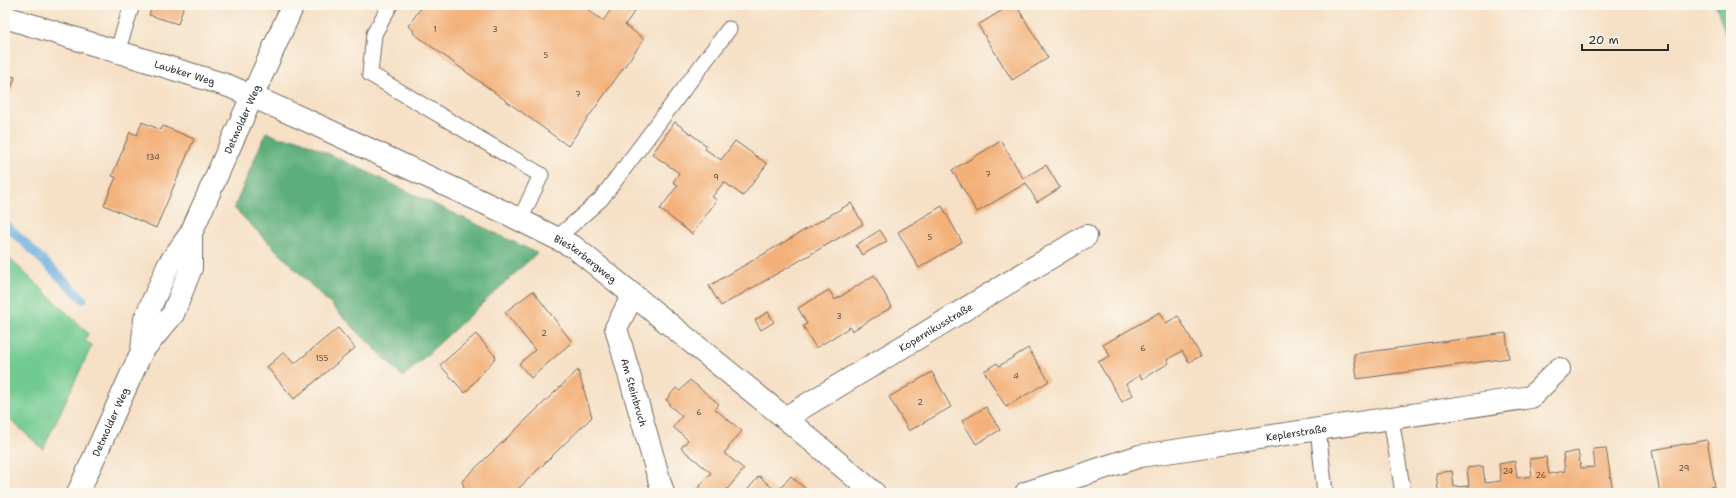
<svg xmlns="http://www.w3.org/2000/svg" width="1736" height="498" viewBox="0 0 1736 498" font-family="'Shantell Sans',sans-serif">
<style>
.green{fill:#71ca90;stroke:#4e7a5e}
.forest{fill:#5cae7a;stroke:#446c52}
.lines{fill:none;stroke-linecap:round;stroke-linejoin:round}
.stream{stroke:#6aaddf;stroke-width:9}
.building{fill:#f3b078}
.service-casing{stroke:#726a61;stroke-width:17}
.minor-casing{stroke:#726a61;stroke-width:24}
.tertiary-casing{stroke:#726a61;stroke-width:24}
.service{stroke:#fff;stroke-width:15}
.minor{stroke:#fff;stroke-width:22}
.tertiary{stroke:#fff;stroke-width:22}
.labels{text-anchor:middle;stroke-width:3;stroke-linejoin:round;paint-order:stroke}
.number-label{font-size:8px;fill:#5d4c3e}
.street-label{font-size:10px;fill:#2b2b2b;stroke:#fbf7ec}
</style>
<rect width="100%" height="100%" fill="#fbf7ec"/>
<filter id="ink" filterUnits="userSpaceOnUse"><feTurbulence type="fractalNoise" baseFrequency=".025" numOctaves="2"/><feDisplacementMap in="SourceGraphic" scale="8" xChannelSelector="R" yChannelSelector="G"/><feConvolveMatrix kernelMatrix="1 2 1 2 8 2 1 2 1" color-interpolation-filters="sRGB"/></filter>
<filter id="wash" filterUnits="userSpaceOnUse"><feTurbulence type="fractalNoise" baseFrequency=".012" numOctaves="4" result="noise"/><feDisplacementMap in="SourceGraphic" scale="16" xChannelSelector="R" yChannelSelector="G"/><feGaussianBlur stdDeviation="0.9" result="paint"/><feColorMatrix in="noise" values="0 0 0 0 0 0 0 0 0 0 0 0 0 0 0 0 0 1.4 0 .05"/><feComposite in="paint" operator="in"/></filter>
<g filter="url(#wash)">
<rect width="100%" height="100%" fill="#f6e0c6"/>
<g class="green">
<path d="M1716,5h15v46z"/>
<path d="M5,254l83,79 -3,8 7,4 -49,104 -38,-34z"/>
</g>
<path class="forest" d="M266,132l14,6 18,1 239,114 -134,124 -169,-169z"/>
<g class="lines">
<path class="stream" d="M5,224l78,75"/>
</g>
<g id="blocks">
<g class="building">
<path d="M153,5h31l-6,19 -29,-9z"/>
<path d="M423,5h168l-3,5 15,11 11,-16h25l-14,20 19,14 -76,107 -155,-113 1,-2 -6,-5z"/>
<path d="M1011,5h5l32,53 -36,22 -34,-55z"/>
<path d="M5,74l10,3 -10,32z"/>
<path d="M142,122l19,8 2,-4 31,13 -38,89 -52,-23 12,-28 -4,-1 18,-44 7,3z"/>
<path d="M675,122l32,24 -2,3 16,11 14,-19 32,23 -24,32 -19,-14 -12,15 5,3 -25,34 -32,-25 18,-24 -5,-3 6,-9 -27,-19z"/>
<path d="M1001,141l22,37 23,-13 14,23 -23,14 -11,-19 -49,29 -25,-42z"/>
<path d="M851,203l12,21 -142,82 -12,-20z"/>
<path d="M942,206l20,36 -43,26 -21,-36z"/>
<path d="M880,230l7,11 -25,14 -6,-10z"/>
<path d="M874,275l18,32 -40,24 -2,-4 -34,21 -13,-22 4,-2 -9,-16 31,-18 6,10z"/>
<path d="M533,291l39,51 -41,36 -12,-14 16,-14 -30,-38z"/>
<path d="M768,312l6,10 -13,8 -6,-10z"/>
<path d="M1160,312l6,11 12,-7 23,40 -12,6 -7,-11 -15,9 2,3 -27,16 -2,-4 -14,9 7,11 -11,7 -24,-40 12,-6 -7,-11z"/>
<path d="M338,328l17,20 -61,51 -27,-32 17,-15 10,12z"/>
<path d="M1506,333l3,25 -152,21 -3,-25z"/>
<path d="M476,334l20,23 -31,36 -25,-28z"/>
<path d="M1028,348l21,33 -43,26 -22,-36 13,-8 2,3z"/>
<path d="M578,370l14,47 -78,76h-48l-4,-12z"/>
<path d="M932,372l19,35 -42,24 -20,-34z"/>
<path d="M690,380l29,24 -4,5 27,22 -18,22 20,16 -20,24h-30l17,-20 -30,-25 7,-8 -15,-13 9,-11 -13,-11 1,-2 -4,-3 10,-12 4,3z"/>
<path d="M986,407l14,23 -24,14 -14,-23z"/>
<path d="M1707,440l8,46 -42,7h-13l-8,-43z"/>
<path d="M1606,448l7,45h-187l12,-3 -2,-17 16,-2 2,16 15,-1 -2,-18 16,-2 2,17 16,-2 -2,-17 16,-3 2,17 15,-2 -2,-17 16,-2 3,17 16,-3 -2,-17 15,-3 3,17 14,-1 -2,-18z"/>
<path d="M759,476l18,16 14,-16 19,17h-65z"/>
<path d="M1393,489v4h-22v-1z"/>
</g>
</g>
</g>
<g filter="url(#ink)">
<use href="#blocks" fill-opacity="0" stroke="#726a61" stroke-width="1"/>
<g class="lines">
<g class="service-casing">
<g id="service">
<path d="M390,5l-16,29 -4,40 171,101 -21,45"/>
<path d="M117,52l15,-47"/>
<path d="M557,238l44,-39 128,-170"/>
<path d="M1391,418l12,75"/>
<path d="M1318,429l7,64"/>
</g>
</g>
<g class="minor-casing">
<g id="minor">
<path id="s1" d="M5,17l224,69 79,35 196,91 70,35 211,171 89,75"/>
<path id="s2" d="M633,295l-17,33 47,165"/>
<path id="s3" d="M785,418l301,-182"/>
<path id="s4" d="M1026,493l114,-37 391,-59 28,-28"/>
</g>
</g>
<g class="tertiary-casing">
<g id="tertiary">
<path id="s5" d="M142,351l3,-32 24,-55 22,-31 102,-228"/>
<path id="s6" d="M78,493l64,-142 31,-37 18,-46v-35"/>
</g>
</g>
<use href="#service" class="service"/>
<use href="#minor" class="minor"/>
<use href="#tertiary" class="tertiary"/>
</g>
</g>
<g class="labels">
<g class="number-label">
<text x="435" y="32">1</text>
<text x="495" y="32">3</text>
<text x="546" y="58">5</text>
<text x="578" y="97">7</text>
<text x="153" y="160">134</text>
<text x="988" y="177">7</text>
<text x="716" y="180">9</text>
<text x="930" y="240">5</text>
<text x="839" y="319">3</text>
<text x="544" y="336">2</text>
<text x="1143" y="351">6</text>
<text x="322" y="361">155</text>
<text x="1016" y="379">4</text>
<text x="920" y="405">2</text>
<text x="699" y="415">6</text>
<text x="1684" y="471">29</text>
<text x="1508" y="474">24</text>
<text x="1541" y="478">26</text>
</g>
<g class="street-label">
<text dy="4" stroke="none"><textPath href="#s1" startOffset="188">Laubker Weg</textPath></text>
<text dy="4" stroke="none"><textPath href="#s5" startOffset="255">Detmolder Weg</textPath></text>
<text dy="4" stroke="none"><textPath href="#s1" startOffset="631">Biesterbergweg</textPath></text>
<text dy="4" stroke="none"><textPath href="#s3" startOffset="176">Kopernikusstraße</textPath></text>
<text dy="4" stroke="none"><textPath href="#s2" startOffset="104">Am Steinbruch</textPath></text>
<text dy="4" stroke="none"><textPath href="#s6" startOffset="78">Detmolder Weg</textPath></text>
<text dy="4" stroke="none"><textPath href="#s4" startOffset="278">Keplerstraße</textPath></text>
</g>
</g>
<rect width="1736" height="498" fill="none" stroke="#fbf7ec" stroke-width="20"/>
<path d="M1582 44v6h86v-6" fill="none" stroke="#2b2b2b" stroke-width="2"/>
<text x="1588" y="44" font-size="12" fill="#2b2b2b" stroke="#fbf7ec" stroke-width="3" paint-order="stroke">20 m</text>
</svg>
